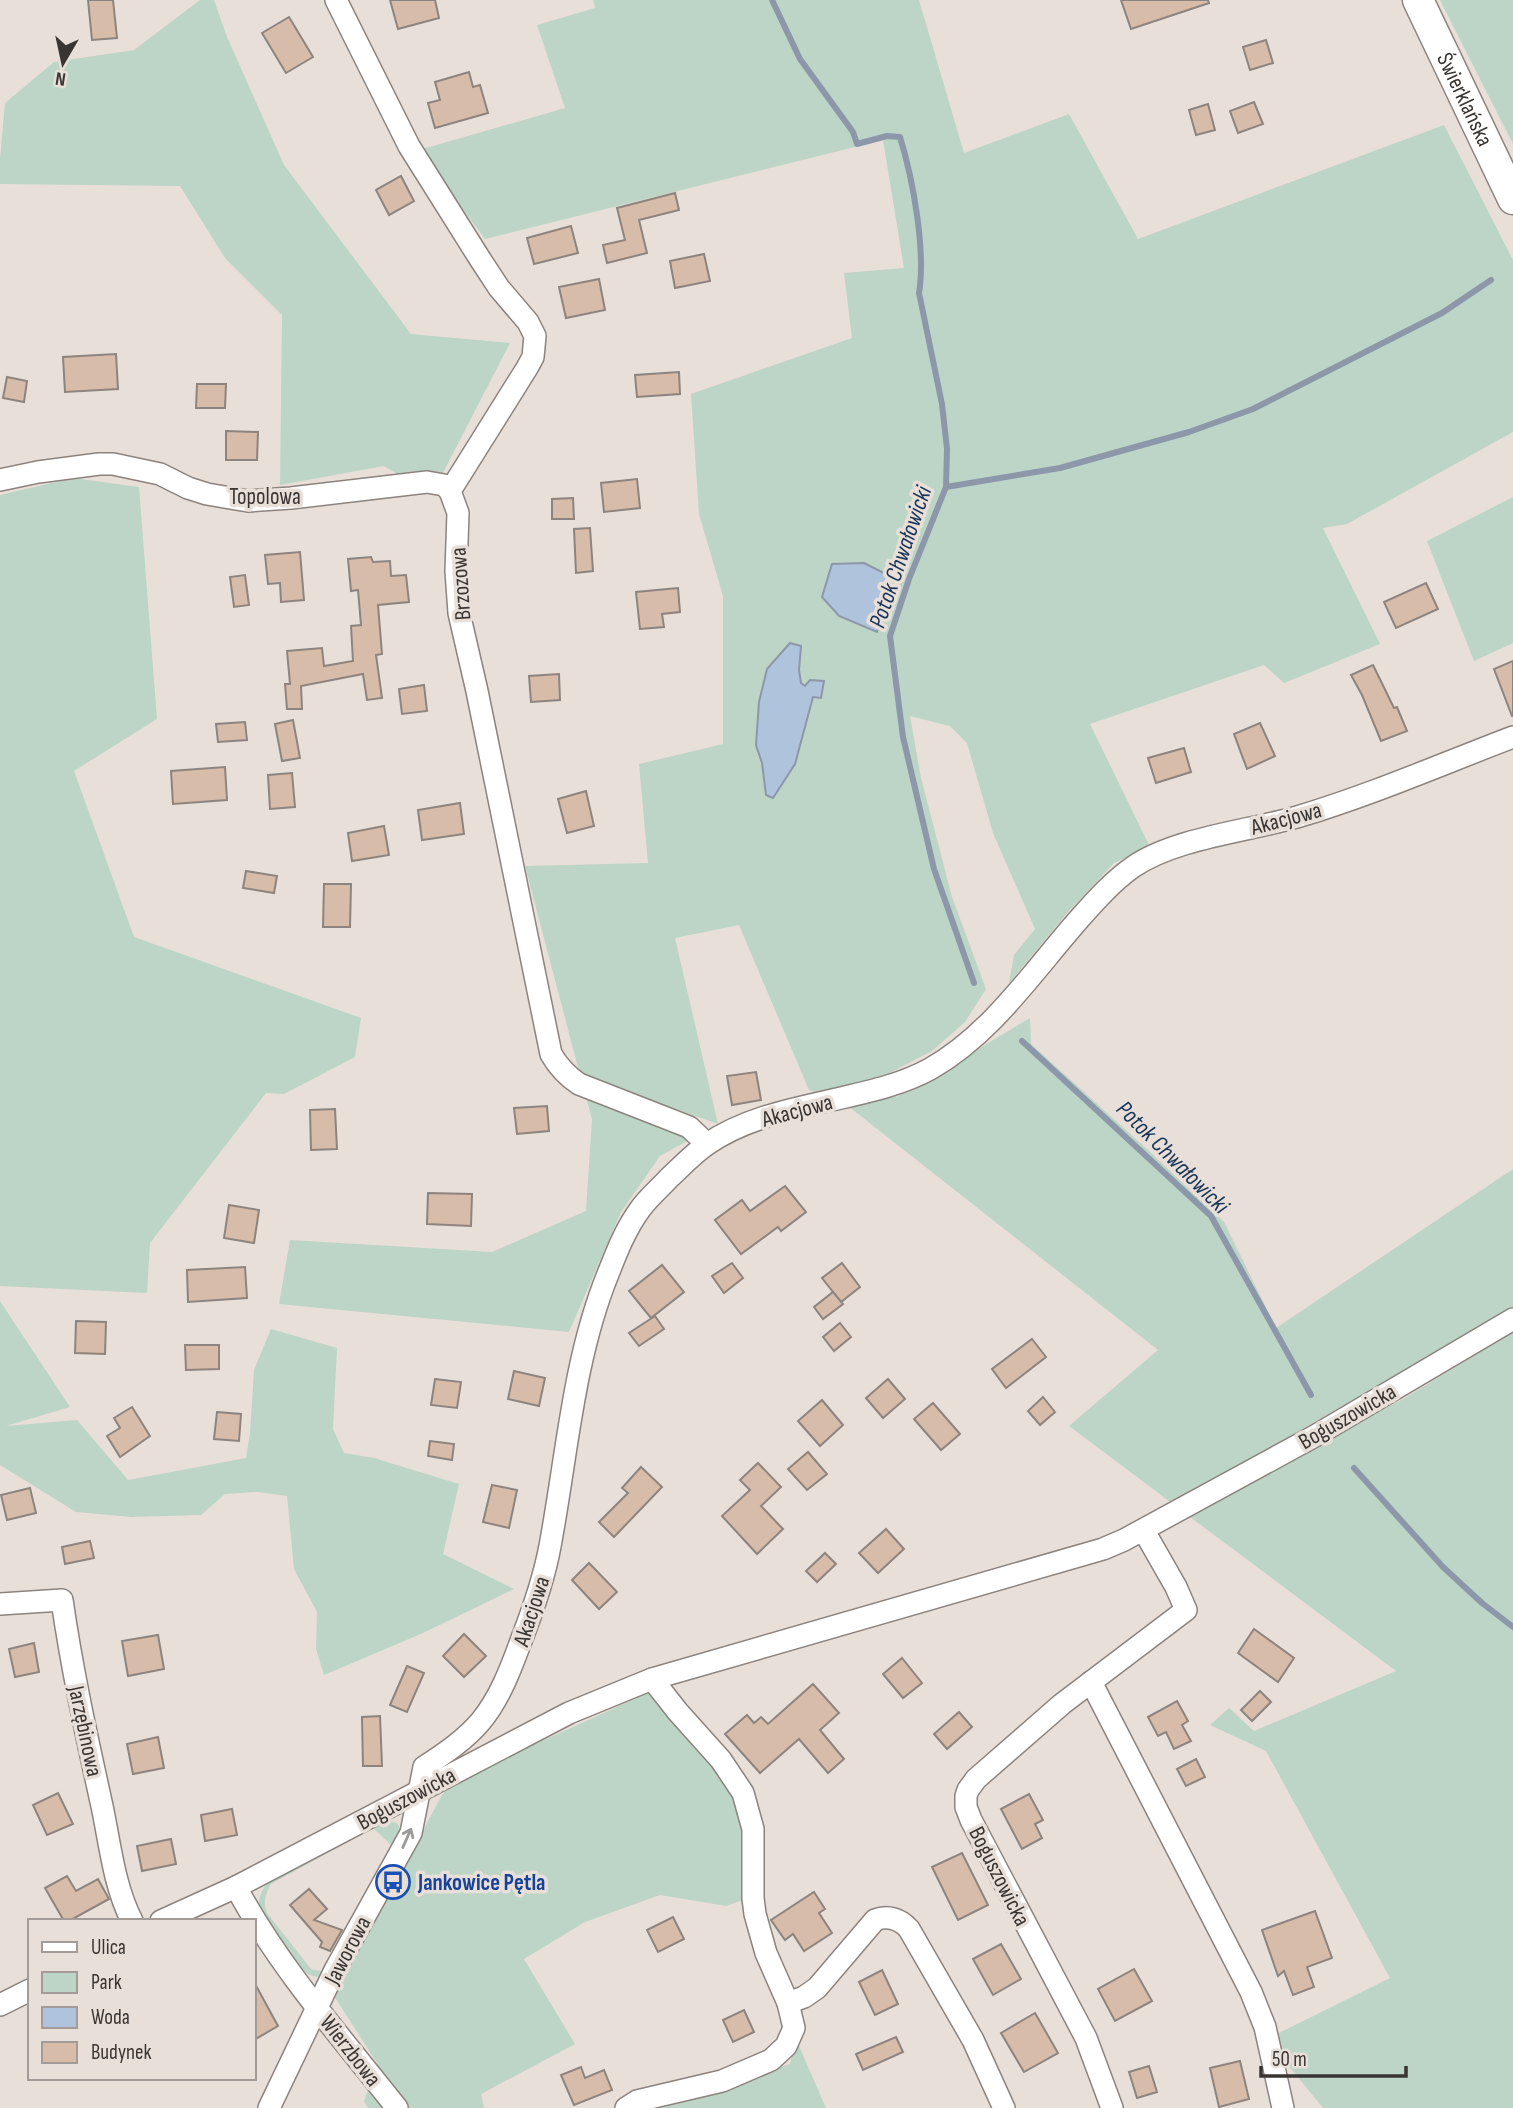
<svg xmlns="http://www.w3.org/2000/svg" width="1513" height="2108" viewBox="0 0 1513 2108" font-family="'Sofia Sans Condensed',sans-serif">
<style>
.green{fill:#bcd5c6}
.water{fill:#b0c3dc;stroke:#8c98a9;stroke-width:2}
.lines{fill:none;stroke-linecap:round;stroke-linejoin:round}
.stream{stroke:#8c98a9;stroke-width:6}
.building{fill:#d8bcaa;stroke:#8d847f;stroke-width:2}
.minor-casing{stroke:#8c837e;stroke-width:24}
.secondary-casing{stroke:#8c837e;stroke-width:33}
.minor{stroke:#fff;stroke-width:21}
.secondary{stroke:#fff;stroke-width:30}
.oneway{stroke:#9c9a99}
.labels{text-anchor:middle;stroke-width:7;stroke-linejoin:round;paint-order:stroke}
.street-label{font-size:23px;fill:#393533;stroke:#e9dfd9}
.transit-label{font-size:23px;font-weight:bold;fill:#164399;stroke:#e9dfd9;text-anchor:start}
.water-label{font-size:24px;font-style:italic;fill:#193457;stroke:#e9dfd9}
</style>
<rect width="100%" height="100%" fill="#e9dfd9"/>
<g class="green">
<path d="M200,0h14l13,37 57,128 127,169 99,9 -78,151 -48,-28 -104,19 2,-170 -57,-57 -45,-72 -180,-2v-25l5,-56 49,-41 80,-12z"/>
<path d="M593,0h326l45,153 105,-39 69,125 306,-114 69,135v172l-166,92 -24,4 57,116 -96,39 -20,-18 -174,59 60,123 -36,16 -46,49 -59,71 5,-28 21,-26 -42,-96 -26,-90 -17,-17 -40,-10 11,62 31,119 34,92 -21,33 -33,29 -60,31 -53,12 -10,-4 -70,-165 -64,13 43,186 -138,-49 -55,-209 123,-3 -9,-99 84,-20v-148l-24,-82 -8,-120 161,-56 -8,-65 60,-5 -21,-128 -398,99 -66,-89 146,-42 -28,-83 58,-17z"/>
<path d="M1440,0h73v144z"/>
<path d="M73,478l66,9 18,232 -83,52 60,166 227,81 -6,39 -71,37 -18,-1 -116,150 -3,50 -147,-7v-791z"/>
<path d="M1513,497v146l-39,18 -47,-120z"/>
<path d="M1030,1018l1,26 117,106 76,72 52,106 237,-159v138l-340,197 -104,-78 89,-76 -310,-244 51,-10z"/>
<path d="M586,1097l96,34 7,9 -29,16 -39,56 -52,120 -290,-28 11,-64 202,12 94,-41 6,-92z"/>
<path d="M0,1301l70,106 -64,19 71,-6 51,60 118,-22 4,-25 4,-63 17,-41 66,19 -4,81 11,24 30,5 85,26 -16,70 71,35 -91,44 -99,42 -8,-26 1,-37 -23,-43 -7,-73 -29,-4 -33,2 -24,21 -69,2 -56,-5 -76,-47z"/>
<path d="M1513,1332v776h-190l-56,-69 123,-61 -124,-227 -56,-26 19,-17 25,23 142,-60 -210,-157 219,-116z"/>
<path d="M650,1692l62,68 22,35 12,29 -3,76 -17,6 -66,-11 -75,27 -61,37 51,85 -94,50 3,14h-116l-4,-7 13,-38 -43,-67 108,-201 12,-14z"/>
<path d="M387,1821l10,2 4,7 -46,91 -6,1 42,-77 -18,-17 -102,56c-6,11 -8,17 -4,29l44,56 14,3 -7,5c-6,-1 -10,-2 -15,-7 -10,-9 -41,-50 -44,-64 -1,-9 4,-18 10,-25l113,-59z"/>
<path d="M796,2039l30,69h-177l141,-44z"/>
</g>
<g class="water">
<path d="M864,563l28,14 -15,55 -38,-16 -17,-19 10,-33z"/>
<path d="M790,643l11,3 -2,24 2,13 4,3 5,-6 14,1 -3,17 -8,-1 -18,67 -22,34 -7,-3 -4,-32 -6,-18 3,-43 8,-33z"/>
</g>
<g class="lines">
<g class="stream">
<path d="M772,0l28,59 53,73 4,12 30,-8 13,1c13,42 26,114 19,156l23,111 5,45 -1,38 -37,92 -19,57 13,101 31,132 40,114"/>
<path d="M946,487l114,-19 129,-36 64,-23 189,-96 49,-33"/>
<path d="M1022,1041l189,175 100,179"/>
<path d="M1354,1468l89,99 39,36 31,24"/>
</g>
</g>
<g class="building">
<path d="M88,0h25l4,38 -25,2z"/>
<path d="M390,0h45l4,18 -41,11z"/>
<path d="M1121,0h87l1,3 -78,26z"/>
<path d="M289,17l24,40 -27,16 -24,-40z"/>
<path d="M1266,40l7,23 -23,7 -7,-23z"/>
<path d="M469,72l4,15 7,-2 8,28 -53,15 -7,-25 12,-3 -5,-18z"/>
<path d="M1254,102l9,22 -25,9 -8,-22z"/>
<path d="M1208,104l7,26 -19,5 -7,-25z"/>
<path d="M401,176l13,25 -25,14 -13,-25z"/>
<path d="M675,193l4,17 -40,10 8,33 -40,10 -4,-18 22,-5 -8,-32z"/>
<path d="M571,226l7,27 -44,11 -7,-26z"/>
<path d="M704,254l6,27 -35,7 -5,-27z"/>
<path d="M599,279l6,31 -39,8 -7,-31z"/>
<path d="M116,354l2,35 -53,3 -2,-35z"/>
<path d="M679,372l1,22 -43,3 -2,-22z"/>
<path d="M7,377l20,4 -3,21 -21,-4z"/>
<path d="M197,384h29l-1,24h-29z"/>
<path d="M226,431l32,1 -1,28h-31z"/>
<path d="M637,479l3,29 -36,4 -3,-29z"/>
<path d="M573,498l1,21h-22v-20z"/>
<path d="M590,528l3,43 -17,2 -2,-44z"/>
<path d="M300,552l4,48 -23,2 -1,-19 -12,1 -3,-29z"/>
<path d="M371,557l2,5 17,-1 1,15 15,-1 3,27 -31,3 4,49 -6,1 6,43 -15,2 -4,-26 -62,12 1,23h-15l-2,-25h5l-3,-33 35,-3 2,18 29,-5 -2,-35 10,-1 -3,-35 -7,1 -3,-32z"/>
<path d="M245,575l4,30 -15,2 -4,-30z"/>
<path d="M1426,583l12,26 -42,19 -12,-26z"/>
<path d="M678,588l2,24 -18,2 2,13 -24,2 -4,-37z"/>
<path d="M1513,661v55h-1l-18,-47z"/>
<path d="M1373,665l21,43 3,-1 10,24 -26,10 -19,-46 -11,-20z"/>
<path d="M559,674l1,26 -29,2 -2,-26z"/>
<path d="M424,685l3,26 -25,3 -3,-25z"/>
<path d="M293,720l7,38 -18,3 -7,-37z"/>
<path d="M245,722l2,18 -29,2 -2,-18z"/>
<path d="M1260,723l15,33 -28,13 -13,-35z"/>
<path d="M1184,748l7,24 -35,11 -8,-25z"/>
<path d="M225,767l2,33 -54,4 -2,-33z"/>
<path d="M292,773l3,34 -25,2 -2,-34z"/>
<path d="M586,791l8,35 -27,7 -9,-34z"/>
<path d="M460,803l4,31 -42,6 -4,-30z"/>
<path d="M384,826l5,29 -37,6 -4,-28z"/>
<path d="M246,871l31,5 -3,17 -31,-5z"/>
<path d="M324,884h27l-1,43h-27z"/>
<path d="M756,1072l5,28 -29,5 -5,-29z"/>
<path d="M547,1106l2,25 -32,3 -3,-26z"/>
<path d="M335,1109l2,40 -26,1 -1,-40z"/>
<path d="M785,1186l21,26 -25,19 -3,-4 -37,27 -26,-34 27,-20 8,11z"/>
<path d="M428,1193l44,1 -1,32 -44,-2z"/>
<path d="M229,1205l30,5 -5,33 -30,-5z"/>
<path d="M732,1263l11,15 -19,15 -12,-17z"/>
<path d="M842,1263l18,24 -19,15 -19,-24z"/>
<path d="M662,1265l22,27 -33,26 -22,-27z"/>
<path d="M245,1267l2,31 -59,4 -1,-32z"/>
<path d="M833,1292l10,12 -20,15 -9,-12z"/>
<path d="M655,1316l9,13 -25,17 -10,-13z"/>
<path d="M76,1321l30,1 -1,32 -30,-1z"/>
<path d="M840,1323l11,14 -17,14 -11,-14z"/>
<path d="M1032,1339l14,18 -40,31 -14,-19z"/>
<path d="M185,1345h34v24l-33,1z"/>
<path d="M514,1371l31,7 -6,28 -31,-7z"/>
<path d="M435,1379l26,3 -4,26 -26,-3z"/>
<path d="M888,1379l17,20 -22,19 -17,-20z"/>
<path d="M1043,1397l12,15 -15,13 -12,-14z"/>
<path d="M822,1400l21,25 -23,21 -22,-25z"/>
<path d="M933,1403l27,31 -19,16 -27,-31z"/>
<path d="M132,1407l18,29 -30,21 -13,-21 13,-8 -6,-10z"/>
<path d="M217,1412l24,2 -2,27 -25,-2z"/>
<path d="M430,1441l24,3 -2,16 -24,-4z"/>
<path d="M808,1452l19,22 -20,16 -19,-21z"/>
<path d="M758,1463l23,24 -20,19 22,23 -26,25 -35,-38 28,-26 -10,-10z"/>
<path d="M641,1467l21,20 -48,50 -15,-15 29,-29 -6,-5z"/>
<path d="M492,1485l25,5 -8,38 -26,-6z"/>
<path d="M30,1488l6,25 -29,7 -6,-25z"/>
<path d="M886,1529l18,20 -26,24 -19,-20z"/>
<path d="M90,1541l4,17 -29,6 -3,-17z"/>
<path d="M825,1553l11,11 -19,18 -11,-11z"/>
<path d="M589,1563l28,29 -18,17 -27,-29z"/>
<path d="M1254,1629l40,29 -16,24 -40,-29z"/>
<path d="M464,1634l22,22 -22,21 -21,-21z"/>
<path d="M158,1635l6,34 -36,7 -6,-35z"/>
<path d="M34,1643l5,29 -24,5 -6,-28z"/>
<path d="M902,1658l20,25 -19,15 -20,-24z"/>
<path d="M407,1666l17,7 -17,39 -17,-7z"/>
<path d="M813,1684l26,29 -19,17 24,29 -16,14 -29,-34 -39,34 -35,-39 22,-19 7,8 7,-6 7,7z"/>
<path d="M1260,1691l11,11 -19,19 -11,-11z"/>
<path d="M1177,1701l11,20 -6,4 9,16 -17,8 -8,-17 -8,4 -10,-19z"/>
<path d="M959,1712l13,15 -25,22 -13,-15z"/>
<path d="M380,1716l2,50h-19l-1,-49z"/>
<path d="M158,1737l6,31 -31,6 -6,-30z"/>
<path d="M1196,1759l9,18 -19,9 -9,-17z"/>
<path d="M58,1793l15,31 -26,11 -14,-30z"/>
<path d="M1029,1794l14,26 -8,4 7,14 -20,11 -21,-40z"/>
<path d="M232,1809l5,26 -32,6 -4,-26z"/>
<path d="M171,1839l5,25 -34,7 -5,-25z"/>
<path d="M962,1853l26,52 -30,15 -26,-53z"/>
<path d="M67,1876l9,15 22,-12 11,20 -40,22h-5l-19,-33z"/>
<path d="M309,1889l18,20 -13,11 28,10 -12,21 -10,-4 2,-5 -32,-37z"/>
<path d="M814,1892l11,17 -6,4 13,20 -28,18 -11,-17 -8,6 -14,-20z"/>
<path d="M1315,1911l17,47 -25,9 7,20 -21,8 -9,-24 -6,5 -16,-46z"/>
<path d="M673,1917l11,22 -26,13 -11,-22z"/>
<path d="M1001,1944l20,35 -28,16 -20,-36z"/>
<path d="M1134,1969l18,32 -37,20 -17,-32z"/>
<path d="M882,1970l16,34 -23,11 -16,-33z"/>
<path d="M254,1982l24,44 -24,14z"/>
<path d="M744,2010l10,22 -21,10 -10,-22z"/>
<path d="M1035,2013l23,40 -34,19 -23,-39z"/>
<path d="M896,2037l7,15 -40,18 -7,-16z"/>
<path d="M1240,2061l9,38 -30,8 -9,-39z"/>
<path d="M1149,2066l8,26 -20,6 -8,-26z"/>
<path d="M581,2067l4,11 19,-8 8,20 -38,15 -13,-30z"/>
</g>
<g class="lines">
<g class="minor-casing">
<g id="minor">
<path d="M336,0l73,146 71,113 19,29 29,34 7,14 -2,21 -6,11 -77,123 8,22 -2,58 3,42 18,78 74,363c8,14 16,22 28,30l110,43 18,17"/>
<path d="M0,480l38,-8 61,-8h14l47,10 28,14 19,6 41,7 43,-3 136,-16 17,3 6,6"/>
<path d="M0,1604l62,-4c10,70 25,138 40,206 8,38 12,80 30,115"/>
<path d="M1091,1682l160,310 14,35 18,81"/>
<path d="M236,1887c43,80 105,150 161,221"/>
<path d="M161,1921l75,-34 333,-174 83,-34 451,-130 21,-9 189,-103 200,-118"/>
<path d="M788,2003l16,-6 13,-9 58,-68c13,-5 25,-1 34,9l64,111 31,68"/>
<path d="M0,2005l30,-15"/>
<path d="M269,2108l66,-138 76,-137 13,-66c20,-13 41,-27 57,-46 19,-23 30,-53 40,-80 12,-31 23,-62 29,-95 17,-90 23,-186 58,-272 9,-23 18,-46 33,-66 8,-11 19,-20 28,-30 12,-11 23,-23 37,-33 35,-25 81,-35 122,-44 34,-8 71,-15 102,-32 62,-35 104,-99 150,-151 16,-18 33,-37 53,-51 42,-29 115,-36 164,-50 74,-22 145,-53 216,-80"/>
<path d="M626,2108l11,-7 85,-20 49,-21 15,-14 8,-18 -6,-25 -22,-50 -11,-39 -2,-16v-69l-10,-36 -22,-33 -43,-48 -26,-33"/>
<path d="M1112,2108l-26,-70 -115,-218 -5,-13v-11l2,-6 8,-11 86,-75 124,-94 -10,-23 -32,-56"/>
</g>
</g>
<g class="secondary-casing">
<g id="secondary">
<path id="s1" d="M1418,0l95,199"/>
</g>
</g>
<use href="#minor" class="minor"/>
<use href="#secondary" class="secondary"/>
</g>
<defs><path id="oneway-shaft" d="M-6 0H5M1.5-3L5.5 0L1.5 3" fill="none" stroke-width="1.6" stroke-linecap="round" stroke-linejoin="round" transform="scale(1.75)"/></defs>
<use class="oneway" href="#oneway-shaft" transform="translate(407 1838) rotate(-66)"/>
<defs>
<g id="bus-ring" transform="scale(1.75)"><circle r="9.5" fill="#e9dfd9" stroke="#1a4fb4" stroke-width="1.5"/><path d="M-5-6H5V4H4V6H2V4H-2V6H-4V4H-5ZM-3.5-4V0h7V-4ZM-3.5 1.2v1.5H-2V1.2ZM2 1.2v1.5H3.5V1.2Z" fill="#1a4fb4"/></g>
</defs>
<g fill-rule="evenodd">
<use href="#bus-ring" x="393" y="1882"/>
</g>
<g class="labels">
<g class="street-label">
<text dy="8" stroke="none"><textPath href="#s1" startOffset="110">Świerklańska</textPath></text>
<text x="265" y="504">Topolowa</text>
<text transform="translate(460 584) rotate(-94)" y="8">Brzozowa</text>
<text transform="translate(1286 818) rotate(-15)" y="8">Akacjowa</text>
<text transform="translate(797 1110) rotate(-15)" y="8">Akacjowa</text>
<text transform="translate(1347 1416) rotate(-30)" y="8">Boguszowicka</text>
<text transform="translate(531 1611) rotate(-72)" y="8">Akacjowa</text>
<text transform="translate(86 1731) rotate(78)" y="8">Jarzębinowa</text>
<text transform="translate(406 1798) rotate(-28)" y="8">Boguszowicka</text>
<text transform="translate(1000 1876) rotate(63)" y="8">Boguszowicka</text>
<text transform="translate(347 1950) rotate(-62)" y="8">Jaworowa</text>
<text transform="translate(351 2050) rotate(52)" y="8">Wierzbowa</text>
</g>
<g class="transit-label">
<text x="418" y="1890">Jankowice Pętla</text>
</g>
<g class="water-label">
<text transform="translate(900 557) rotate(-71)" y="8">Potok Chwałowicki</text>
<text transform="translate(1173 1157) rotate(45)" y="8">Potok Chwałowicki</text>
</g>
</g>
<rect x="28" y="1919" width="228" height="161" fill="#e9dfd9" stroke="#a39b97" stroke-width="2"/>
<rect x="42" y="1942" width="35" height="10" fill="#ffffff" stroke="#a39b97" stroke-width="2"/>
<text x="91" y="1954" font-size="21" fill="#393533">Ulica</text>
<rect x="42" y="1972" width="35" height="21" fill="#bcd5c6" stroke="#a39b97" stroke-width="2"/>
<text x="91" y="1989" font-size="21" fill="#393533">Park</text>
<rect x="42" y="2007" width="35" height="21" fill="#b0c3dc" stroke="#a39b97" stroke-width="2"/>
<text x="91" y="2024" font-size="21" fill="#393533">Woda</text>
<rect x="42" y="2042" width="35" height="21" fill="#d8bcaa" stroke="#a39b97" stroke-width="2"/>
<text x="91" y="2059" font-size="21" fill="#393533">Budynek</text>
<g transform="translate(63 63) rotate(189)" stroke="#e9dfd9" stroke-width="5" paint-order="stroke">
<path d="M0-5L12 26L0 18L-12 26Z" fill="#393533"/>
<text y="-10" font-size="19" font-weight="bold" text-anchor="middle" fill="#393533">N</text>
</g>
<path d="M1261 2066v10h145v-10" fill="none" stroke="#393533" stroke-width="3.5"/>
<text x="1272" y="2066" font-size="21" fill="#393533" stroke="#e9dfd9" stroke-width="5" paint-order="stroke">50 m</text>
</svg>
